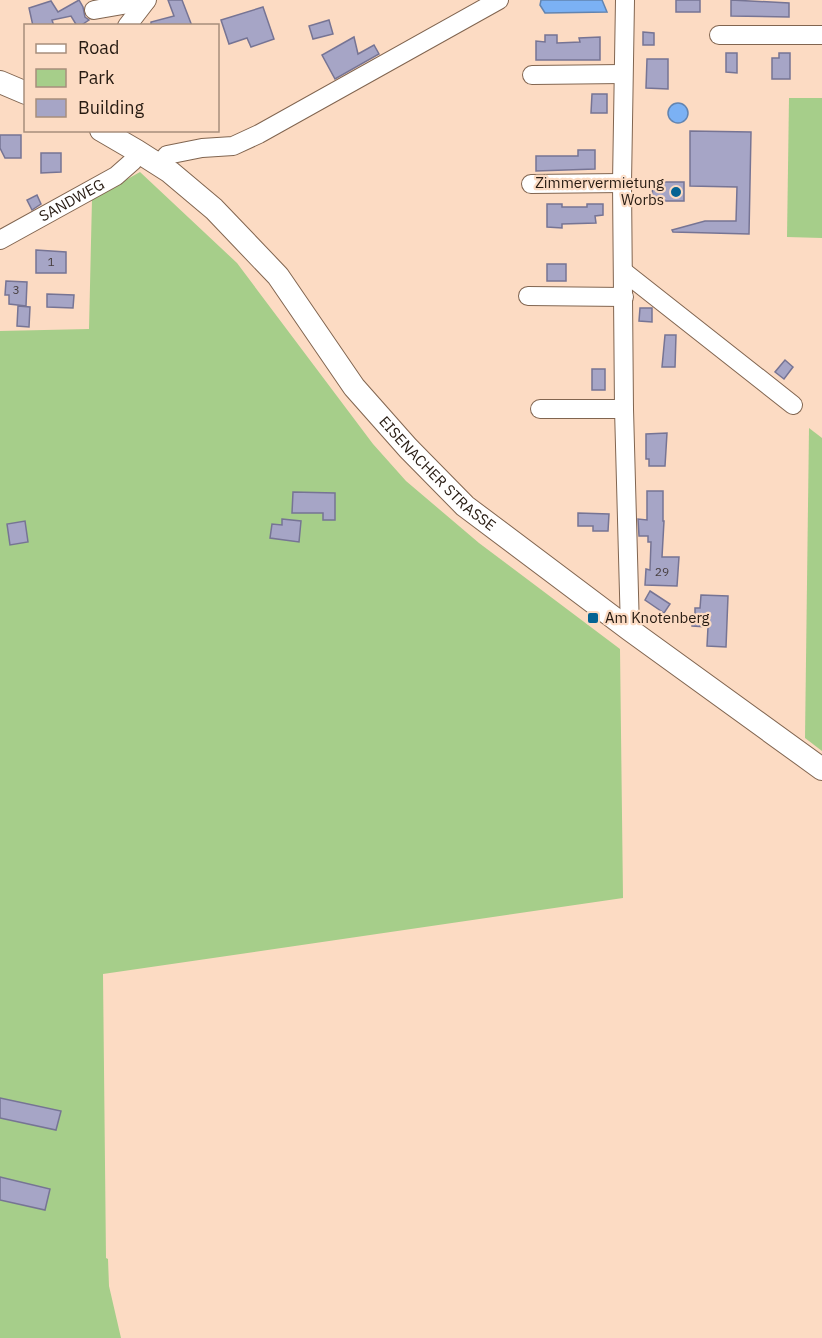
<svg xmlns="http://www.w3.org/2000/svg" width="822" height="1338" viewBox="0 0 822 1338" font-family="'IBM Plex Sans',sans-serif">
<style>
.green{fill:#a6ce8a}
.water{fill:#7bb1f4;stroke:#6284b0;stroke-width:1.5}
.building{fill:#a6a5c6;stroke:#767494;stroke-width:1.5}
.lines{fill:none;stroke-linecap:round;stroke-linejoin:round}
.minor-casing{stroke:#816550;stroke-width:20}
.major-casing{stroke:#816550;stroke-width:24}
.minor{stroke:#fff;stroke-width:18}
.major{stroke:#fff;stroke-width:22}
.poi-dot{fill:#046393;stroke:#fcdbc3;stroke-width:2}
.labels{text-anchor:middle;stroke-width:4.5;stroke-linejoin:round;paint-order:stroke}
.number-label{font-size:12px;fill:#473e3f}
.poi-label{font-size:15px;fill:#271b12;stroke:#fcdbc3;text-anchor:end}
.street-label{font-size:15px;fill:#271b12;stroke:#fcdbc3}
</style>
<rect width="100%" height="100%" fill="#fcdbc3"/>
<g class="green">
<path d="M789,98h33v140l-35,-1z"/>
<path d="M140,172l97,91 136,181 33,37 73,62 141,106 3,249 -520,76 3,284 2,1 1,27 12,52h-121v-1007l89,-2 3,-130z"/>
<path d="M809,428l13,10v313l-17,-13z"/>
</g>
<g class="water">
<path d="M541,0h61l5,12 -62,1 -5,-8z"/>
<circle cx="678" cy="113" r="10"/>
</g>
<g class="building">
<path d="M79,0l4,7 2,10 4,3 -9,6h-3l-6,-10 -19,4 2,6h-21l-4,-18 22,-7 7,11z"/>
<path d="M168,0h14l10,26h-41v-4l23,-6z"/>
<rect x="676" y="0" width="24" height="12"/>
<path d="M731,0l58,3v14l-58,-1z"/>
<path d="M263,7l11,32 -23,8 -4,-9 -18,6 -8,-24z"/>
<path d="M329,20l4,14 -20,5 -4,-13z"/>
<path d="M643,32l11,1v12h-11z"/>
<path d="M545,35h12v8l23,-1 -1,-4 21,-1v23h-64v-19l9,1z"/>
<path d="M354,37l4,17 16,-9 5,9 -44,25 -13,-24z"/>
<path d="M726,53h11v20l-11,-1z"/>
<path d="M779,53h11v26h-18v-21h7z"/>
<path d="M647,59h21v30l-22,-1z"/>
<path d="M592,94h15v19h-16z"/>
<path d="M690,131l61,1 -2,102 -76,-2 -1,-2 33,-9h31l1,-34 -47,-1z"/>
<path d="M0,135h21v23h-16l-5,-10z"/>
<path d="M578,150h17v19l-59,2v-15h42z"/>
<path d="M41,153h20v19l-20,1z"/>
<path d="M653,182h31v19h-32z"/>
<path d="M37,195l4,9 -9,6 -5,-10z"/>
<path d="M547,204h15v3h25v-3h16v11l-8,1 1,7 -34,1v4l-15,-1z"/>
<path d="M36,250l30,2v21h-30z"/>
<rect x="547" y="264" width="19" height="17"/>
<path d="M6,281l21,1 -1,24 -17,-2v-9h-4z"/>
<path d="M47,294l27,1 -1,13 -26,-1z"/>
<path d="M18,306l12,1 -1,20 -12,-1z"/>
<path d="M640,308h12v14l-13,-1z"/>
<path d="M665,335h11l-1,32h-13z"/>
<path d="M785,360l8,7 -9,12 -9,-7z"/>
<rect x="592" y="369" width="13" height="21"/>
<path d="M667,433l-2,33h-16v-7h-3v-25z"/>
<path d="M647,491h16v30h1l-2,36h17l-2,29 -32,-1 1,-16 4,1 1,-28h-3v-6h-9l-1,-17 9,1z"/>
<path d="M293,492l42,1v27h-12v-7h-31z"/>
<path d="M578,513l31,1 -1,17h-15v-5h-15z"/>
<path d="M282,519l19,2 -2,21 -29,-4 2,-14 10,1z"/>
<path d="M25,521l3,21 -18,3 -3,-21z"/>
<path d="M650,591l20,13 -6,9 -19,-13z"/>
<path d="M701,595l27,1 -2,51 -19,-1 1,-19 -16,-1v-12h3v-6h5z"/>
<path d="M0,1098l61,13 -5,19 -56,-12z"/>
<path d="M0,1177l50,12 -5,21 -45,-10z"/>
</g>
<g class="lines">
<g class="minor-casing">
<g id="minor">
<path d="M625,0l-3,183 2,226 6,221"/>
<path d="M94,10l52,-9"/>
<path d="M127,26l20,-26"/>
<path d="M719,35h103"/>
<path d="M532,75l91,-1"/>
<path d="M159,165l8,-10 35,-7 31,-2 26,-12 240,-134"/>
<path d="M531,184l91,-1"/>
<path id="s1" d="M0,240l116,-64 17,-15 4,-10"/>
<path d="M623,271l170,134"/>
<path d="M528,296l96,1"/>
<path d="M540,409h84"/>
</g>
</g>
<g class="major-casing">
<g id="major">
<path d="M0,82l26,11"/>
<path id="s2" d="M101,130l36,21 33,21 44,37 64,67 76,111 54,61 57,58 165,124 192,139"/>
</g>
</g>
<use href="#minor" class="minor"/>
<use href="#major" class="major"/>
</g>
<g class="poi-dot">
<circle cx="676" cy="192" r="6"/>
<rect x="587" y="612" width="12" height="12" rx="3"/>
</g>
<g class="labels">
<g class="number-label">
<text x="51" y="266">1</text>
<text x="16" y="294">3</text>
<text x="662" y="576">29</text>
</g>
<g class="poi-label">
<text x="664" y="188">Zimmervermietung<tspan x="664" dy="17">Worbs</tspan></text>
<text x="605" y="623" text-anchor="start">Am Knotenberg</text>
</g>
<g class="street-label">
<text dy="5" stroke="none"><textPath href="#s1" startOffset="82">SANDWEG</textPath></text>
<text dy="5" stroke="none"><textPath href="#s2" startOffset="486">EISENACHER STRASSE</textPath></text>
</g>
</g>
<rect x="24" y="24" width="195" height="108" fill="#fcdbc3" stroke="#a78e7c" stroke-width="1.5"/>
<rect x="36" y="44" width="30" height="9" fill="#ffffff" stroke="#a78e7c" stroke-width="1.5"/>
<text x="78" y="54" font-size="18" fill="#271b12">Road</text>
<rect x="36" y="69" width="30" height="18" fill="#a6ce8a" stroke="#a78e7c" stroke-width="1.5"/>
<text x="78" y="84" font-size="18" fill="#271b12">Park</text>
<rect x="36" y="99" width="30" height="18" fill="#a6a5c6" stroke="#a78e7c" stroke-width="1.5"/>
<text x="78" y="114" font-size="18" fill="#271b12">Building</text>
</svg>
